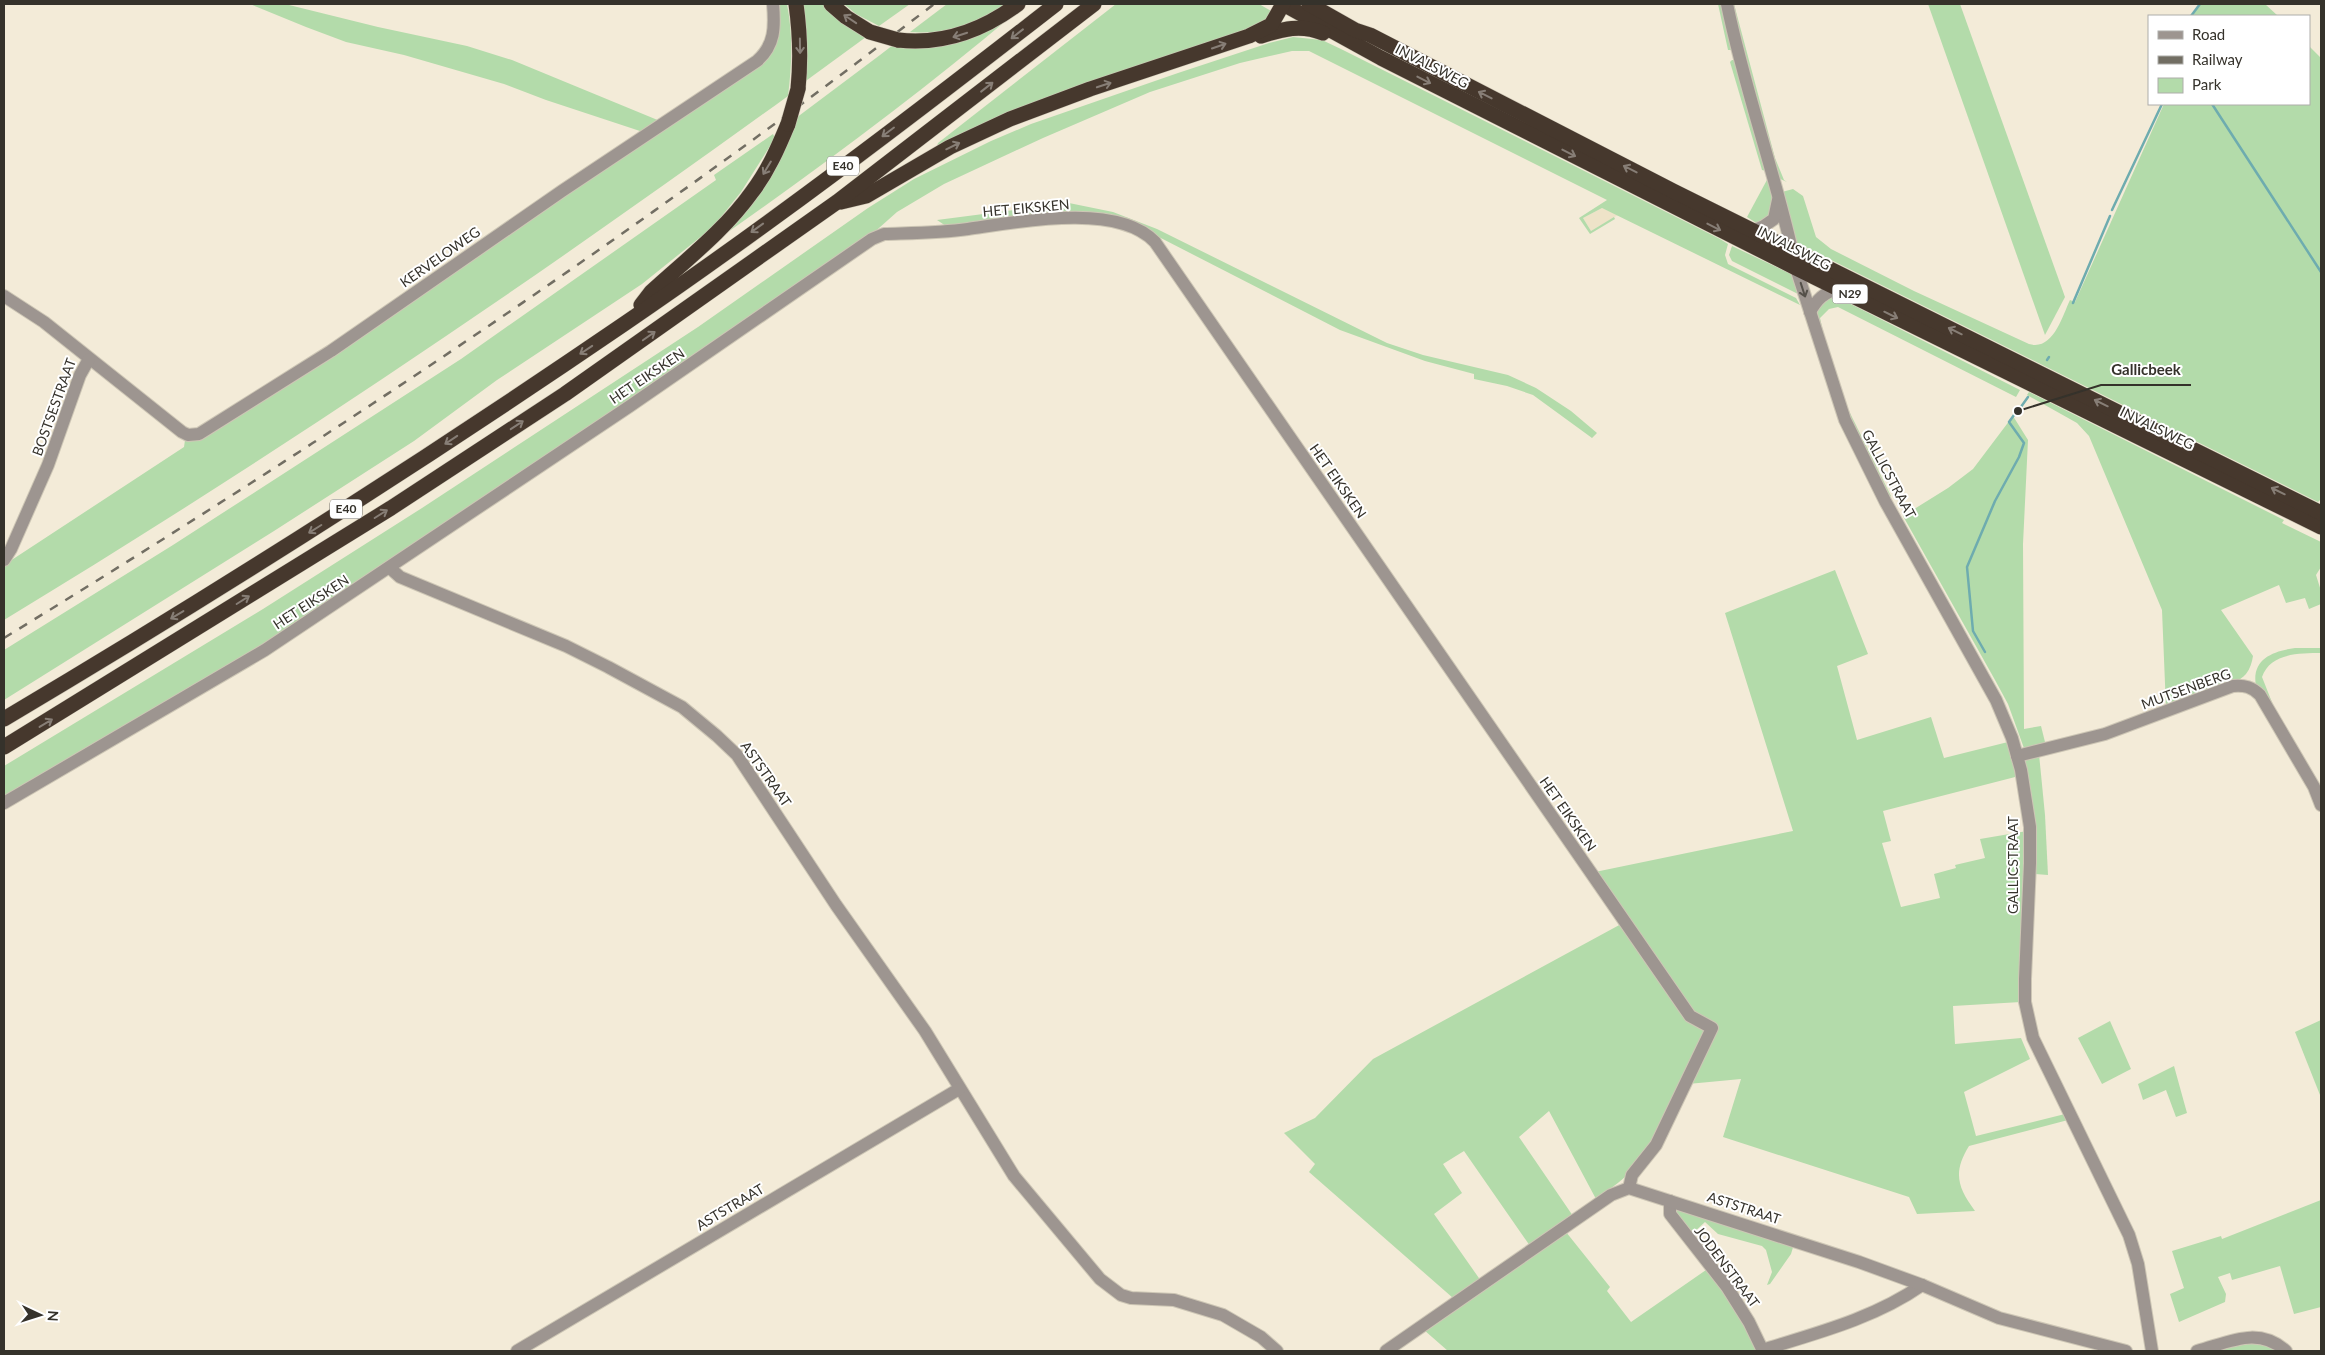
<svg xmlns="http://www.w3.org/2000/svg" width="2325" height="1355" viewBox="0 0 2325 1355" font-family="Lato,sans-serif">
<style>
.built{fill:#eee3c8}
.green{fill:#b3dbaa}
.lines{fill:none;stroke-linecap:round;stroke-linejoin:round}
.stream{stroke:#6eacaf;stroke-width:2.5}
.minor-casing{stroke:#cdc6b5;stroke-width:14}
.highway-casing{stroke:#cdc6b5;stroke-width:16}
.minor{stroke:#9d9590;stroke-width:12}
.highway{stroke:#46382d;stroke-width:15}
.rail{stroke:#726e63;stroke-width:2.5;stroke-dasharray:9 9;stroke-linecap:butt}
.highway-bridge-casing{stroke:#cdc6b5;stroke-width:16;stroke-linecap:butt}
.highway-bridge{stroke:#46382d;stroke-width:15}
.oneway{stroke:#877e76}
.oneway2{stroke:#545049}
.labels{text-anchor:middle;stroke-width:4;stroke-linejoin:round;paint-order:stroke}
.shield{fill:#fff;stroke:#72706b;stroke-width:1}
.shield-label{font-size:12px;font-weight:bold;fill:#35322b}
.street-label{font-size:14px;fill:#35322b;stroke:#fff}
.leader{fill:none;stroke:#35322b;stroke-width:2}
.callout-dot{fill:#35322b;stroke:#fff;stroke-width:2}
.callout-label{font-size:15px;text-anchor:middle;font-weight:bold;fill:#35322b;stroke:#fff;stroke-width:4;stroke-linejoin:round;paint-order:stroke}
</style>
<rect width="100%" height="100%" fill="#f3ebd8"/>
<path class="built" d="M1602,208l16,7 -27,16 -8,-13z"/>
<g class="green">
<path d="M250,4h35l93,23 89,19 45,14 148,61 -17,11 -97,-32 -42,-16 -100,-29 -58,-13 -40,-15z"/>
<path d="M776,4h11c6,31 5,60 1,92 -255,185 -515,361 -784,524v-55l180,-118 1,-7 9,-2 572,-381z"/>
<path d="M801,4h24l41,33 -63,46z"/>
<path d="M844,4h66l-31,22 -23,-12z"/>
<path d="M947,4h58c-26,20 -62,31 -95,28z"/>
<path d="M1116,4h143l14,8 -7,11 -326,124 -3,-1 1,-3z"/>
<path d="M1718,4h4l9,46h-3z"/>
<path d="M1729,4h5l41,154 9,22 3,2 -11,-5z"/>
<path d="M1928,4h32l105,293 -20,38z"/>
<path d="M2201,4h64l13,12h-87z"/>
<path d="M1014,14c-97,82 -199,157 -303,230l85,-126 84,-63 13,-10c56,7 74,-4 121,-31z"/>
<path d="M1293,37l29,3 21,10 377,189 8,5 -3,11 3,9 68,34 4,7 -198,-97 -19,10 8,13 23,-14 1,2 -25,15 -11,-16 28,-18 -298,-149h-17l-52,12 -90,29 -107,46 -99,46 -47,28 -27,24 -530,363 -336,200v-33l259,-157 159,-101 276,-181 170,-119 46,-29 77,-38 40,-17 147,-51 91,-30z"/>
<path d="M2309,46l12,12v441l-3,3 -521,-259 -4,-6 -11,-45 11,-3 10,7 13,41 15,12 83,42 115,53c24,7 33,-27 41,-44l5,2 89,-198h145z"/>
<path d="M1732,60h3l31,111 -4,-1 -32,-108z"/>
<path d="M773,134l2,4 -34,54 -28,35 -71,57 -145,96 -83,61 -140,90 -270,169v-50l169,-105 288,-186 255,-179 -2,-5z"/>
<path d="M1768,178l5,19 -1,17 -14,10 -11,-7z"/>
<path d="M1069,203l44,9 44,17 230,114 36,12 85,20 28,13 35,23 26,22 -5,5 -59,-43 -26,-9 -33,-7v-5l-49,-13 -85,-31 -187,-96 -42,-15 -165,7 -9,-6z"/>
<path d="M1732,246l61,29 9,21 -70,-35 -3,-6z"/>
<path d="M1829,296h6l185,94 -4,7 -178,-90 -9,2 -9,9 6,27 -10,-35z"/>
<path d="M2029,392l255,128 -2,3 39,19v25l-5,8 5,16v13l-12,5 -4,-11 -19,5 -7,-18 -58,25 32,46c-1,6 -3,13 -7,18 -11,13 -62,27 -80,34l-4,-98 -73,-174 -12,-13 -50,-28z"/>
<path d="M1849,411l42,85 -4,2 -40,-84z"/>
<path d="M2013,416l15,24 -5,104 1,185 17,-3 5,20 -21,5 -17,-47 -13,-24 -92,-164 45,-28 25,-19z"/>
<path d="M1835,570l33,84 -31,12 20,74 74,-23 13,41 64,-16 11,34 -136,35 8,30 -9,2 19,64 39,-9 -6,-24 22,-6 -1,-3 30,-7 -5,-19 47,-8 -6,171 -68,4 2,38 66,-6 9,21 -66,33 12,44 89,-22 3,6 -99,26c-16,26 -12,41 6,65l-58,3 -8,-17 -186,-60 18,-58 -53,5 28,-57 -22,-13 -99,-142 198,-41 -68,-218z"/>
<path d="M2295,648h26v5c-21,0 -51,0 -59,24l19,48 -25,-39c-5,-27 17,-35 39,-38z"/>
<path d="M2039,754l6,61 3,60 -13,-1 -10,-112 1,-3z"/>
<path d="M1623,923l82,109c-20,41 -39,98 -68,133 -12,14 -27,24 -41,34l-47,-88 -30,26 54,79 -43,30 -66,-95 -21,13 19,29 -28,21 47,67 -28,17 -144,-126 6,-8 -31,-31 31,-15 58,-59z"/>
<path d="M2321,1020v74l-1,1 -25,-63z"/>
<path d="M2110,1021l21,48 -29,15 -24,-46z"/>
<path d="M2174,1066l13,47 -11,4 -10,-27 -23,10 -5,-16z"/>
<path d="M2321,1200v107l-27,7 -14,-48 -48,14 -2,-7 -12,4 8,17 -1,8 -46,20 -9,-28 14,-6 -12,-37 49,-15 1,3z"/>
<path d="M1678,1209l116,35 -3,10 -21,30 -3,1 5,-13 -6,-22 -4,-4 -44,-12 -13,-12 -13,12 -16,-20z"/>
<path d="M1566,1232l44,55 -3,4 24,31 75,-52 27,35 24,46h-309l-24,-21z"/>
<path d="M2257,1342l22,9h-66z"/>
</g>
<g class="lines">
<g class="stream">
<path d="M2191,16l9,-12"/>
<path d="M2212,104l109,168"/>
<path d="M2112,210l50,-106"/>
<path d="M2073,303l37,-87"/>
<path d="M2047,360l2,-3"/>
<path d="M2018,411l10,-14"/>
<path d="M1985,652l-12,-21 -6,-64 28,-66 24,-44 5,-14 -15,-21 5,-7"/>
</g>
<g class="minor-casing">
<g id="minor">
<path d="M1727,4c17,83 46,163 65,246"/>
<path d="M1753,231l11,-5 10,-7 4,-19"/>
<path d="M1796,268l49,152 40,81 111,199 16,38 9,32 9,57v36l-5,116v23l8,36 96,197 9,29 14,87"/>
<path d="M4,296l40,26 138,110 6,3 11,-1 132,-83 231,-160 195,-130c18,-16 18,-34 16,-57"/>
<path d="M1810,312c7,-13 14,-19 28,-24"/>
<path d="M4,560l7,-11 37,-84 32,-90 9,-16"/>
<path d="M390,568l10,9 166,69 42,21 74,40 35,29 20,19 99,150 89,126 89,145 86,103 21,16 10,3 43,2 49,15 38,22 16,14"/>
<path d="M2017,756l88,-22 128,-48c12,-1 19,1 27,9l54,92 7,18"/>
<path d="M4,803l261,-153 365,-244 242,-167 12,-5c28,-1 56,-1 84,-5 49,-7 149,-27 187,13l535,774 22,12 -56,117 -24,30 -3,13"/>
<path d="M1670,1201v13l57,73 22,35 14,29"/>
<path d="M1762,1350c55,-17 113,-32 160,-65"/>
<path d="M517,1351l442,-262"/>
<path d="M1386,1351l225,-156 18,-7 230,74 63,23 77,33 127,33"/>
<path d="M2197,1351c33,-9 61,-25 89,0"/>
</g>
</g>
<g class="highway-casing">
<g id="highway">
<path d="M796,4c4,29 5,56 2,85"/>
<path d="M831,4l15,13 24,15"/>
<path d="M1283,4l98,54 415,210 525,259"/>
<path d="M1309,4l46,26 15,5 303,156 648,322"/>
<path d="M1261,36c22,-7 40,-12 62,-3"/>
<path d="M898,40c45,5 84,-9 120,-36"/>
<path d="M841,202l25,-6 84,-49 60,-28 80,-30 159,-53 22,-11 12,-21"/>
<path d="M641,305l10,-13c35,-32 74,-62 101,-100 16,-21 26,-44 36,-68"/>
<path d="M4,719c211,-125 418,-257 620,-395 148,-101 291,-210 432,-320"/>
<path d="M4,747l387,-239 174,-114 272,-192 257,-198"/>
</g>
</g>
<use href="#minor" class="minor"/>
<use href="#highway" class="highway"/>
<path class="rail" d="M4,638c320,-196 633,-405 930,-634"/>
<g class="highway-bridge-casing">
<g id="highway-bridge">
<path d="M870,32l28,8"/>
<path d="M788,124l10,-35"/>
</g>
</g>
<use href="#highway-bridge" class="highway-bridge"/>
</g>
<defs><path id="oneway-shaft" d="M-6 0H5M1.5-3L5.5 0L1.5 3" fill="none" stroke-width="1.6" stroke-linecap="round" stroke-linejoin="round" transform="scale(1.25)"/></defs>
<g class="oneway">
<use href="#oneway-shaft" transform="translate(850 19) rotate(-146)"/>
<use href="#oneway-shaft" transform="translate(1017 34) rotate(142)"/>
<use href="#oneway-shaft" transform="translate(960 35) rotate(162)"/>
<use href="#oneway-shaft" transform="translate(800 46) rotate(89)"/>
<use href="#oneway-shaft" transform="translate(1219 46) rotate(-19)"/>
<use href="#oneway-shaft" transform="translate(1424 80) rotate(27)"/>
<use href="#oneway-shaft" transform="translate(1104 85) rotate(-18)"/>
<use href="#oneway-shaft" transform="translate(987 87) rotate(-38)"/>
<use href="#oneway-shaft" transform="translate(1485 95) rotate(-153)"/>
<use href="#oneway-shaft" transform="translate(888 132) rotate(143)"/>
<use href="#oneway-shaft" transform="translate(953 146) rotate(-26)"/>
<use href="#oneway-shaft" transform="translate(1569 153) rotate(27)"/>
<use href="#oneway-shaft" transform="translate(767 168) rotate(121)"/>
<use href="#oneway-shaft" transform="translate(1630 169) rotate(-153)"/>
<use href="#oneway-shaft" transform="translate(1714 227) rotate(27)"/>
<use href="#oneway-shaft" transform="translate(757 228) rotate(144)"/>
<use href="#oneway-shaft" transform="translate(1891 315) rotate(26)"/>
<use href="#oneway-shaft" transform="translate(1955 331) rotate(-154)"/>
<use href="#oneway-shaft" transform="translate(649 336) rotate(-35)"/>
<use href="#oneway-shaft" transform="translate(586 350) rotate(146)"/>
<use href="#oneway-shaft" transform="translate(2101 403) rotate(-154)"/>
<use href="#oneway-shaft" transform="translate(517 425) rotate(-33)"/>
<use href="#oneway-shaft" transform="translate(451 440) rotate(146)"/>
<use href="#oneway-shaft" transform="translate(2278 491) rotate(-154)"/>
<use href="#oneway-shaft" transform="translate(381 514) rotate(-32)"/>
<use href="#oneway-shaft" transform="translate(315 529) rotate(148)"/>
<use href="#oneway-shaft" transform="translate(243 600) rotate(-32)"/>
<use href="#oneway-shaft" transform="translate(177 615) rotate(149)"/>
<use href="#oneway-shaft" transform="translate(46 723) rotate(-31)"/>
</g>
<use class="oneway2" href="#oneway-shaft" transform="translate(1803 290) rotate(72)"/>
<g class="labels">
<g class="shield">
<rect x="827" y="156.5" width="32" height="19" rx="4"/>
<rect x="1832.5" y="284.5" width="35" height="19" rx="4"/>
<rect x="330" y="499.5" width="32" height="19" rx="4"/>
</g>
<g class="shield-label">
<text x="843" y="170">E40</text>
<text x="1850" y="298">N29</text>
<text x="346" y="513">E40</text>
</g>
<g class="street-label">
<text transform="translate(1432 66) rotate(27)" y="5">INVALSWEG</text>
<text transform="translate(1026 208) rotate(-5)" y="5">HET EIKSKEN</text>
<text transform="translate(1794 248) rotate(27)" y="5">INVALSWEG</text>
<text transform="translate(440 257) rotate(-35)" y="5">KERVELOWEG</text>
<text transform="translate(647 376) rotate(-34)" y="5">HET EIKSKEN</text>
<text transform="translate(54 407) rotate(-70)" y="5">BOSTSESTRAAT</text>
<text transform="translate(2157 428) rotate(26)" y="5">INVALSWEG</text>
<text transform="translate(1889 474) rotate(62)" y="5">GALLICSTRAAT</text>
<text transform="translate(1338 481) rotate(55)" y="5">HET EIKSKEN</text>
<text transform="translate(311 602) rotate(-33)" y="5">HET EIKSKEN</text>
<text transform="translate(2186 689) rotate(-20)" y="5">MUTSENBERG</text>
<text transform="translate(766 774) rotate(55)" y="5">ASTSTRAAT</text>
<text transform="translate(1568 814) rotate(55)" y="5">HET EIKSKEN</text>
<text transform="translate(2013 865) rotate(-90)" y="5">GALLICSTRAAT</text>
<text transform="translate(730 1207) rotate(-31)" y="5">ASTSTRAAT</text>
<text transform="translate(1744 1208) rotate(18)" y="5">ASTSTRAAT</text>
<text transform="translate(1727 1267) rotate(53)" y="5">JODENSTRAAT</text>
</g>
</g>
<path class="leader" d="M2018 411L2101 385H2191"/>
<circle class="callout-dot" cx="2018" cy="411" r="5"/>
<g class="callout-label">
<text x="2146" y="375">Gallicbeek</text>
</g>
<rect width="2325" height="1355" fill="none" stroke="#35322b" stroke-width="10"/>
<rect x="2148" y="15" width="162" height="90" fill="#ffffff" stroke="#aeadaa"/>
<rect x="2158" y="31" width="25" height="8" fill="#9d9590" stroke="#aeadaa"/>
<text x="2192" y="40" font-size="15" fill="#35322b">Road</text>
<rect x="2158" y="56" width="25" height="8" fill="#726e63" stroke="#aeadaa"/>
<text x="2192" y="65" font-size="15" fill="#35322b">Railway</text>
<rect x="2158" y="78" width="25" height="15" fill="#b3dbaa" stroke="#aeadaa"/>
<text x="2192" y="90" font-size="15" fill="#35322b">Park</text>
<g transform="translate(40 1315) rotate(94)" stroke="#ffffff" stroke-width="4" paint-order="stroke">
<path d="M0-4L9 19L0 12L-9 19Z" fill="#35322b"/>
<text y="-8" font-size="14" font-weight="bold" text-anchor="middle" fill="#35322b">N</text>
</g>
</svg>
